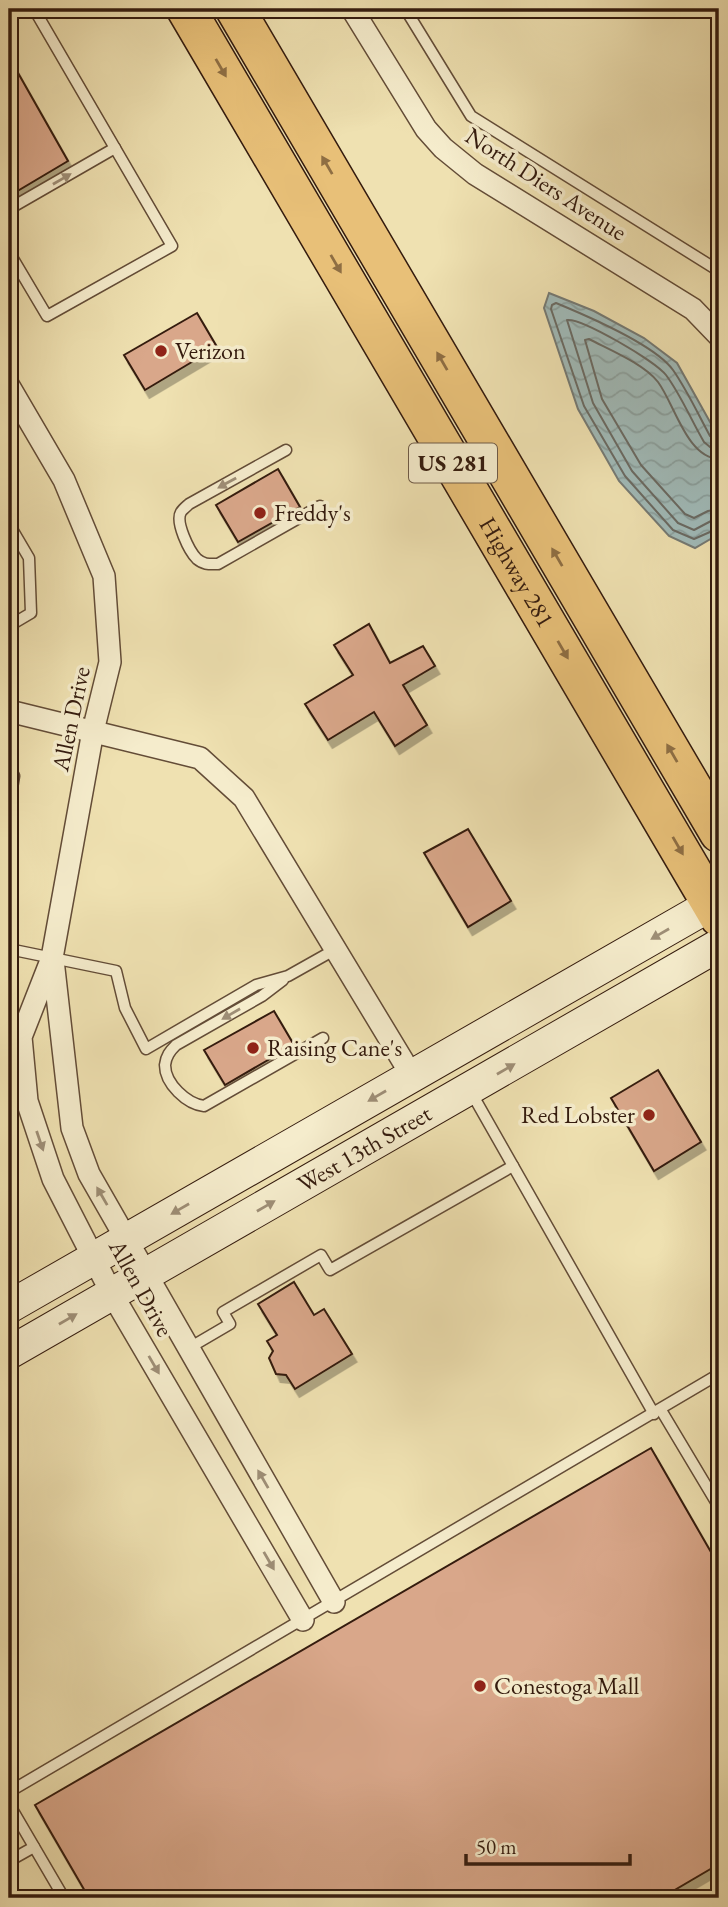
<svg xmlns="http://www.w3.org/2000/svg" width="728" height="1907" viewBox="0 0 728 1907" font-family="'EB Garamond',serif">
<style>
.water{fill:url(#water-waves);stroke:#757a74;stroke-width:2}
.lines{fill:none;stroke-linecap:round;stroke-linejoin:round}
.shore{stroke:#6a6a63;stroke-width:2}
.building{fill:#d9a78a;stroke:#341b0e;stroke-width:2;filter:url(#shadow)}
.lane-casing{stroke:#634c37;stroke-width:13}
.street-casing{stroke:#634c37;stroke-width:24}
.secondary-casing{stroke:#341b0e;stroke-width:34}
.highway-casing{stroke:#341b0e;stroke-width:41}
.lane{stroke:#f5eccc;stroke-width:10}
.street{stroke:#f5eccc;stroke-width:21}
.secondary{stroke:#f5eccc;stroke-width:32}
.highway{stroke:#e8c078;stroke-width:38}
.oneway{fill:#8e6e43}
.oneway2{fill:#9e8e76}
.poi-dot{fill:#8f2418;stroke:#f5eccc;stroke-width:2.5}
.labels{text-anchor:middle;stroke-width:7;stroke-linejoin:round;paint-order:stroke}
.shield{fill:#f5eccc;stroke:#6e5a47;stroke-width:2}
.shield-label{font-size:23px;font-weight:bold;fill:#341b0e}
.street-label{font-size:24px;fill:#341b0e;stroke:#f5eccc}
.poi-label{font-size:24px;fill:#341b0e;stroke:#f5eccc;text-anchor:start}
</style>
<defs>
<pattern id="water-waves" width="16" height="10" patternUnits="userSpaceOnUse" patternTransform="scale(1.75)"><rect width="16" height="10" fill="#a0bab8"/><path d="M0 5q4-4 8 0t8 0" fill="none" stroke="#8a9f9d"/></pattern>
<filter id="shadow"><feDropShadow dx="4.5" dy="8" stdDeviation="0" flood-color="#0004"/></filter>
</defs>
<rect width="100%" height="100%" fill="#efe1b1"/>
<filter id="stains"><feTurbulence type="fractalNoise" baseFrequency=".00286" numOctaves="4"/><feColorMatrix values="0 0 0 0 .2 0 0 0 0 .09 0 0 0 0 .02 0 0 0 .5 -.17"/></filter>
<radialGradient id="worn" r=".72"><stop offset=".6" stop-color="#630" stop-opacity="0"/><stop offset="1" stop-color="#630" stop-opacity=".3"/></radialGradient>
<path class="water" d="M549,293l45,18 50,27 33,25 42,75v96l-24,14 -26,-12 -50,-55 -41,-72 -34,-101z"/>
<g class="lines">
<g class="shore">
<path d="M719,440l-9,-4c-12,-22 -23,-46 -37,-66 -18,-25 -88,-55 -117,-67l-4,2 -1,4 33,97 41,70 48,54 21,9 25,-11"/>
<path d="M719,449l-9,-2 -6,-5c-13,-22 -23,-47 -38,-67 -11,-14 -84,-57 -99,-55l26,83 39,68 46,52 16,7 17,-9 8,-1"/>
<path d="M719,459c-32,-1 -44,-54 -61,-77 -14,-18 -48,-32 -69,-43l-4,1 17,59 39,66 44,49 9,4 14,-7 11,-2"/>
</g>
</g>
<g class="building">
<path d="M9,57l59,104 -59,35z"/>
<path d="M197,313l20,34 -72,43 -21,-35z"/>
<path d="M278,469l22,38 -62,35 -22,-37z"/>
<path d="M369,624l21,39 33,-17 12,20 -32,19 24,40 -32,21 -21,-34 -46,28 -23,-36 48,-29 -19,-30z"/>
<path d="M468,829l43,72 -43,26 -44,-74z"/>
<path d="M274,1011l20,34 -69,40 -21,-35z"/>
<path d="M658,1070l43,72 -47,29 -43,-73z"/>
<path d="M294,1282l20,33 10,-6 28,45 -57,35 -9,-14 -10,-1 -7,-16 4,-7 -6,-10 10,-6 -19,-31z"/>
<path d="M651,1448l68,118v298l-58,34h-572l-54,-93z"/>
</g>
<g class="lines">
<g class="lane-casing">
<g id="lane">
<path d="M420,9l-11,6 62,101 248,155"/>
<path d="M9,209l106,-61"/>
<path d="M9,252l38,64 125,-70 -138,-237"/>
<path d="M286,450l-97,54c-1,1 -8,7 -8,8 -6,10 8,39 16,47 7,6 13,5 21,5l102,-58"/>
<path d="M9,524l20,34 2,55 -22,13"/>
<path d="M9,767l5,9 -5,31"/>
<path d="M9,949l107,22 9,37 21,41 110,-64 32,-9 48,-27"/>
<path d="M283,980l-21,16 -86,49c-6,6 -10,11 -11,20 0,19 22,39 39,41l119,-68"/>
<path d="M471,1092l183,322"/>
<path d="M189,1348l41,-24 -7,-12 98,-57 9,15 183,-104"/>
<path d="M661,1410l58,97"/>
<path d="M9,1792l710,-418"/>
<path d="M9,1804l55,94"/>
<path d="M9,1861l25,-14"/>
</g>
</g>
<g class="street-casing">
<g id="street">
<path d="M352,9l74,120 17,19 32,26 218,135 26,27"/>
<path d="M9,386l55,94 40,96 6,86 -17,69 -41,227 -31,79 6,64 26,78 59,115 191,326"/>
<path d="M9,711l191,47 44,40 168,278"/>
<path d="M53,960l19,168 17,46 245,428"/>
</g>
</g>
<g class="secondary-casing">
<g id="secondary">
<path d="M9,1307l710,-407"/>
<path id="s1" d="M9,1353l710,-408"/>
</g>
</g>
<g class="highway-casing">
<g id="highway">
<path id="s2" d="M186,9l533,908"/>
<path d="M235,9l484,824"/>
</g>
</g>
<use href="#lane" class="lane"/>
<use href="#street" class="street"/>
<use href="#secondary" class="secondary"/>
<use href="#highway" class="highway"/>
</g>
<defs><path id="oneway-solid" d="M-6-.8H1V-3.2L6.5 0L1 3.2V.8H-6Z" transform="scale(1.75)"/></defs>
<g class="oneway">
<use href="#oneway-solid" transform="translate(221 68) rotate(60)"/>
<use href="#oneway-solid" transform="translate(327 165) rotate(-120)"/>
<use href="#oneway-solid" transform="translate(336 264) rotate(60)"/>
<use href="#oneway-solid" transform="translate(442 361) rotate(-120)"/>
<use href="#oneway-solid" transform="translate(557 557) rotate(-120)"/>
<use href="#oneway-solid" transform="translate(563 650) rotate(60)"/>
<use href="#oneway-solid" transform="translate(672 753) rotate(-120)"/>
<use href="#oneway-solid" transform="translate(678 846) rotate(60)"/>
</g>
<g class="oneway2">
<use href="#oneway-solid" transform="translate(62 179) rotate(-30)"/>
<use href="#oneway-solid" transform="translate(227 483) rotate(151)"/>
<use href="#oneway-solid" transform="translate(660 934) rotate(150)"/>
<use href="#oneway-solid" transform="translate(231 1014) rotate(150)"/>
<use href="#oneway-solid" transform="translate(506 1069) rotate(-30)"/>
<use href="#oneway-solid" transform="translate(377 1096) rotate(150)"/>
<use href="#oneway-solid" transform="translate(40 1141) rotate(71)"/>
<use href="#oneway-solid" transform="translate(102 1196) rotate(-120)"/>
<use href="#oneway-solid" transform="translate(266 1206) rotate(-30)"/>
<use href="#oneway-solid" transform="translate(180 1209) rotate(150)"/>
<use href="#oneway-solid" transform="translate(68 1319) rotate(-30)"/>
<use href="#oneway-solid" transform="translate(154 1365) rotate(60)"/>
<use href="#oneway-solid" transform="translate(263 1479) rotate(-120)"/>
<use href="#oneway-solid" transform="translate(269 1561) rotate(60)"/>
</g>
<g class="poi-dot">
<circle cx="161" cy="351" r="7"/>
<circle cx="260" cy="513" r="7"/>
<circle cx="253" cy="1048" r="7"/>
<circle cx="649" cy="1115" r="7"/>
<circle cx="480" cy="1686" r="7"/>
</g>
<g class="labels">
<rect class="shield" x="409" y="443.5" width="88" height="39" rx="5"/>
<g class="shield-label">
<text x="453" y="471">US 281</text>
</g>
<g class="street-label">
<text transform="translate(546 184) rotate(33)" y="8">North Diers Avenue</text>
<text dy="8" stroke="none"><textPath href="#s2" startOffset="653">Highway 281</textPath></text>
<text transform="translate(71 719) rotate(-78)" y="8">Allen Drive</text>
<text dy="8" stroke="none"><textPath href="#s1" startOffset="410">West 13th Street</textPath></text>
<text transform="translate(141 1288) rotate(61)" y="8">Allen Drive</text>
</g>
<g class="poi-label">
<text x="175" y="359">Verizon</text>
<text x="274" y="521">Freddy's</text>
<text x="267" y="1056">Raising Cane's</text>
<text x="635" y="1123" text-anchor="end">Red Lobster</text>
<text x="494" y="1694">Conestoga Mall</text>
</g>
</g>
<rect width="728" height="1907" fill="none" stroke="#efe1b1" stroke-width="35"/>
<rect x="10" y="10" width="707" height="1886" fill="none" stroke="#341b0e" stroke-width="3.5"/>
<rect x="18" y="18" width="693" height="1872" fill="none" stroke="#341b0e" stroke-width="2"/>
<path d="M466 1854v10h164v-10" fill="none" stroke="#341b0e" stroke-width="3.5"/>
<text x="476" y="1854" font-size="21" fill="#341b0e" stroke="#f5eccc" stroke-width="5" paint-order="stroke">50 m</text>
<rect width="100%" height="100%" filter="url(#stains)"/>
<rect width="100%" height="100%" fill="url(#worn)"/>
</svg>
